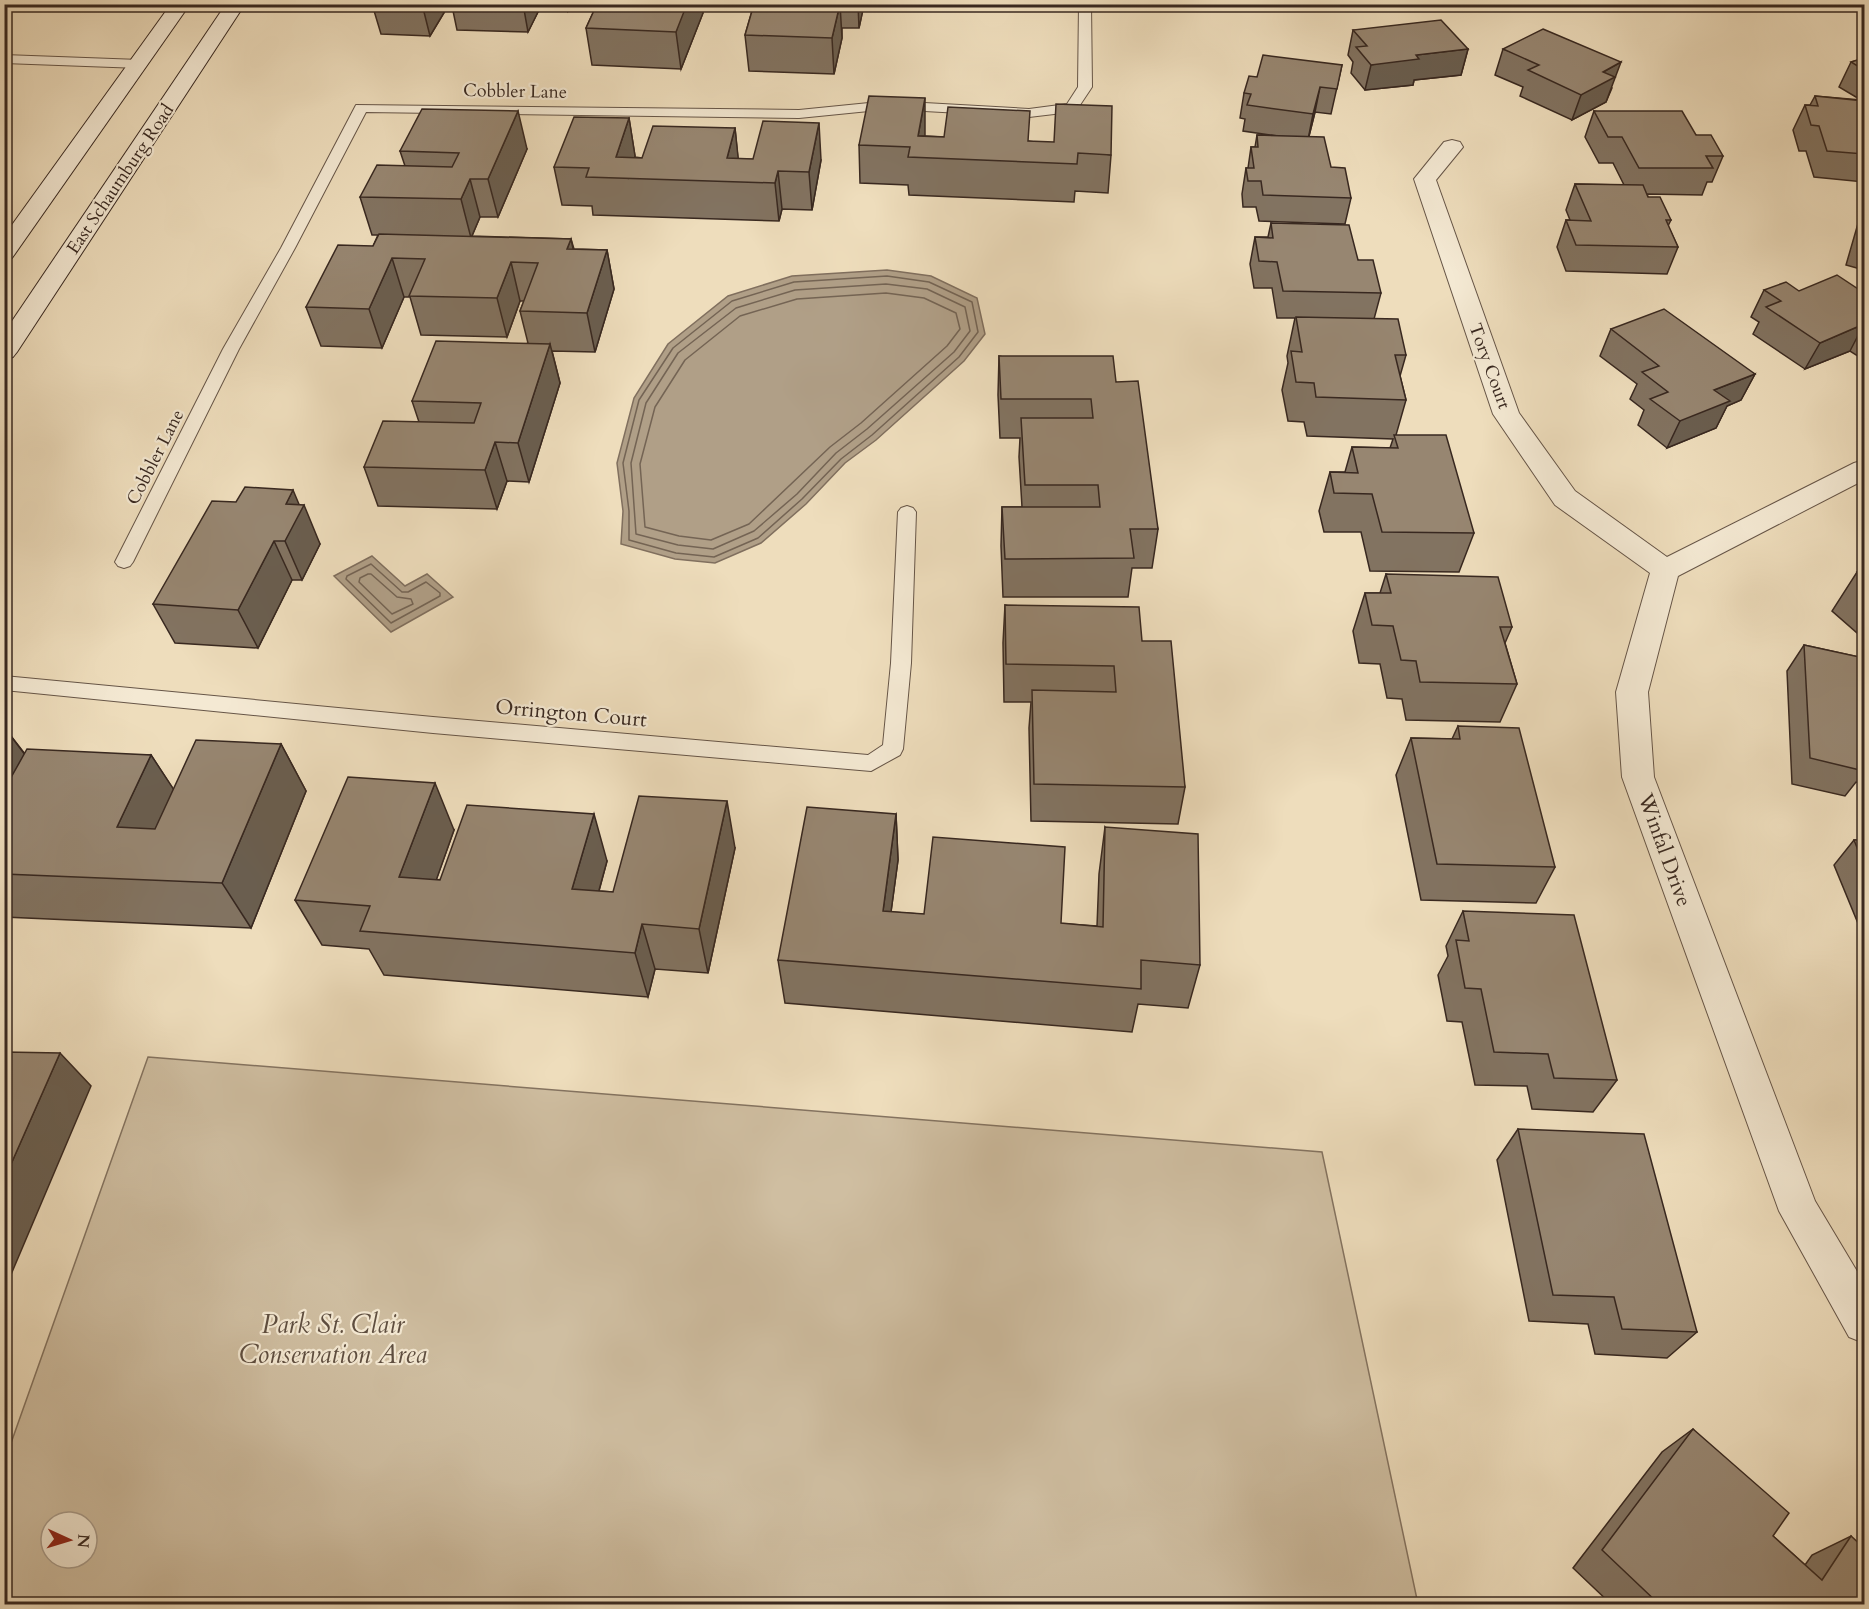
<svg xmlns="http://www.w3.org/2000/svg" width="1869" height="1609" viewBox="0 0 1869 1609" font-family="Cardo,serif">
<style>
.green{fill:#cfbea1;stroke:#847360;stroke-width:1.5;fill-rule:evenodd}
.water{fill:#b09f87;stroke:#806f5e;stroke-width:1.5}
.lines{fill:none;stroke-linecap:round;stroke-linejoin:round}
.shore{stroke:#746454;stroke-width:1.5}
.lane-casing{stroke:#665547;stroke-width:2}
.street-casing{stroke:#665547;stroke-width:2}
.secondary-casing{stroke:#382820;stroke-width:2}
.lane{fill:#f4e9d3;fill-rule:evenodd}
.street{fill:#f4e9d3;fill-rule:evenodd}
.secondary{fill:#f4e9d3;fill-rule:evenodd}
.wall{fill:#827361;stroke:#382820;stroke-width:1.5}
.shaded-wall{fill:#6a5e4f;stroke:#382820;stroke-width:1.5}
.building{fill:#978671;stroke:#382820;stroke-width:1.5}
.labels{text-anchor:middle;stroke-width:4.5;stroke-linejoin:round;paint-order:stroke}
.far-street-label{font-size:18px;fill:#382820;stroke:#f4e9d3}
.street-label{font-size:21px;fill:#382820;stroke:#f4e9d3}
.near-park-label{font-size:26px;font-style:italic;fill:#5e4e40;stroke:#f4e9d3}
</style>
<rect width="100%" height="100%" fill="#eeddbc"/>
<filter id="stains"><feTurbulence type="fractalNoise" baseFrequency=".00333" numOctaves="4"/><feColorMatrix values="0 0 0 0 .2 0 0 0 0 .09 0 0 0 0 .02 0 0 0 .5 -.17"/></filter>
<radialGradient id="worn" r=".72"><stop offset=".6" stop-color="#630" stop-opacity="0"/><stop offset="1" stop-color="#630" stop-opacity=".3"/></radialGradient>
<path class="green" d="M148,1057l1174,95 96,452h-1413v-144zM51,1522h36v36h-36z"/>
<g class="water">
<path d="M887,270l44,6 46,22 8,36 -21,27 -88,79 -31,23 -39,41 -45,39 -46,20 -40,-4 -54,-15 2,-33 -6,-48 17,-65 34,-54 60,-48 64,-20z"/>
<path d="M372,556l33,30 22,-12 26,23 -62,35 -57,-56z"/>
</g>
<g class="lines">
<g class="shore">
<path d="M887,276l42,6 43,20 6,30 -19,25 -87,78 -31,24 -39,40 -44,39 -44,19 -38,-4 -47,-13v-29l-6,-48 16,-63 34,-52 59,-47 62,-19z"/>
<path d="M886,284l41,5 38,18 5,24 -16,21 -87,77 -31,24 -39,41 -43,37 -41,18 -35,-4 -42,-11 -5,-71 15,-60 32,-50 58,-45 59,-18z"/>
<path d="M886,293l38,5 32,15 4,16 -13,17 -86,77 -31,24 -81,77 -38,16 -32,-4 -34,-9 -5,-63 15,-57 30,-47 55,-44 57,-17z"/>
<path d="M371,564l31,28h6l18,-10 14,11v3l-49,27 -45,-44 1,-3z"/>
<path d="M368,574h3l26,23 14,2 2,5 -21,10 -33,-32 1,-4z"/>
</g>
<g class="lane-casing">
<g id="lane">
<path d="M1079,4h12l1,83 -16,24 -5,1 -42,5 -140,-8 -90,9 -433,-6 -71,136 -56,101 -106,213 -3,4 -6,2 -6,-2 -3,-4 108,-213 58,-101 75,-143 443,5 90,-9 140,8 38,-5 11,-17z"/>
<path d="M4,55l136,5 6,4 -6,4 -136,-5z"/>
<path d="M907,506l6,2 3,4 -5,151 -8,86 -3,6 -29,16 -438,-38 -429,-43v-14l429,41 435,38 15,-10 8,-82 7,-151 3,-4z"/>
</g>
</g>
<g class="street-casing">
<path id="street" d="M1452,140l8,2 3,5 -27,33 83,233 56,78 92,66 187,-94 10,-3v20l-186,96 -30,116 6,85 161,424 49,82v60l-15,-6 -70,-126 -157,-434 -6,-85 34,-119 -95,-68 -62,-91 -79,-235 30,-37z"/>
</g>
<g class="secondary-casing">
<g id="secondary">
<path d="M171,4h19l-178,254 -8,2v-24z"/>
<path d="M226,4h19l-228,348 -4,5 -9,3v-27z"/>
</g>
</g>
<use href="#lane" class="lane"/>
<use href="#street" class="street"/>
<use href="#secondary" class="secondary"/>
</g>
<g class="wall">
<path d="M372,4h200l-4,7 -29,-1 -11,22 -71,-2 -5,-24h-4l-18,30 -49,-2z"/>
<path d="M597,4h105l1,9 -22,56 -89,-4 -6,-37z"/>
<path d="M754,4h110l-5,24h-17v10l-8,36 -85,-3 -4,-36z"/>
<path d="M1353,30l115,19 -7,26 -47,5 -1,5 -48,5 -14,-17 2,-11 -5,-7z"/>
<path d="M1503,49l109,39 -6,14 -34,18 -52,-24 3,-9 -28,-12z"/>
<path d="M1864,58v124l-50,-5 -8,-26h-7l-6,-21 12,-25h5l5,-9 46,4 -22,-13 12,-25z"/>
<path d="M1342,65l-11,49 -16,-2 -6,24 42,62 -6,26 -86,-3 -3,-14h-13l-1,-13 4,-26h2l3,-21h4l2,-12 21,1 -35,-5 2,-12 -5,-1 4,-25 13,-16z"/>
<path d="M1594,111l102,24 27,21 -11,26h-5l-5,13 -55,-1 1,3 23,23 -3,6 10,21 -11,27 -101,-3 -9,-24 9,-27h4l-4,-10 9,-26 49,1 -11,-22h-14l-14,-26z"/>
<path d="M629,118l6,38v1l7,1 93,-30 3,31 83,1 -9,50 -30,-1 -3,12 -186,-6 -1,-9 -30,-1 -8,-38z"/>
<path d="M925,136l104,5 82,14 -3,38 -33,-2 -1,11 -165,-7 -1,-10 -48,-2 -1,-38z"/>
<path d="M527,149l-29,68h-18l-8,19 99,3 3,10 33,1 7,39 -19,63 -43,-1 8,32 -31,99 -22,-1 -10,28 -119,-3 -14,-39 55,-45 -7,-21 116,-58 -8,-32 4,-10h-4l-13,36 -86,-2 -11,-38h-6l-22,51 -61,-2 -15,-39 67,-61 5,-11h-6l-12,-38 45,-31 -5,-15z"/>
<path d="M1864,207v63l-18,-5 15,-52z"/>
<path d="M1271,223l87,37 23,33 -7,26 32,36 -6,21 6,24 -10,35 78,98 -15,39 -89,-1 -9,-39h-37l-5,-21 11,-39h15l7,-25 38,1 3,-9 -86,-3 -3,-14 -16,-1 -6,-31 6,-27 -1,-7 8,-38h-18l-5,-30h-18l-4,-24 5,-27h13z"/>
<path d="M1764,290l100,3v67l-14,-9 -45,18 -52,-35 6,-12 -8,-5z"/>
<path d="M1611,329l144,45 -14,26 -14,6 -11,22 -49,20 -29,-23 6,-15 -14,-11 7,-15 -37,-28z"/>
<path d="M999,356l117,26 42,147 -6,39h-20l-4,29h-125l-2,-51 1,-39h20l-3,-50 1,-19h-20l-2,-43z"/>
<path d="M299,505l21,39 -18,36h-10l-34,68 -83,-5 -22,-39z"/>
<path d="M1864,569v70l-32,-28 25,-39z"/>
<path d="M1386,574l126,53 -7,16 12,41 -17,38 -94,-2 -4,-21 -15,-1 -7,-34 -21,-1 -6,-32 12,-38h15z"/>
<path d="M1005,605l137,36 43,146 -7,37 -147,-3 -2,-93 2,-26h-27l-1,-59z"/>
<path d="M1804,645l60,13v126l-8,-2 -11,14 -53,-12 -5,-113z"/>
<path d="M1458,726l97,141 -19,36 -115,-3 -25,-125 15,-37 41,1z"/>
<path d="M4,727l21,27 126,1 22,34 108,-45 25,47 -55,137 -247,-11z"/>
<path d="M896,814l2,46 -7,52 206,14 2,-52 6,-47 95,138 -12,43 -50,-4 -6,28 -347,-29 -7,-43z"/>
<path d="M454,830l-18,50 171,-19 -8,30 14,1 122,-44 -27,125 -53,-4 -7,28 -264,-22 -15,-26 -47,-4 -27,-45z"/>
<path d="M1854,840h10v98l-30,-73z"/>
<path d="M1463,911l154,169 -24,32 -61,-3 -5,-23 -52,-1 -13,-63 -15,-1 -9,-46 10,-19 -2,-10z"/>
<path d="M1518,1129l179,203 -30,26 -72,-4 -7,-30 -59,-3 -32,-161z"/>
<path d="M1693,1429l80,107 32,29 7,-10 39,-19 13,69h-252l-39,-37 89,-116z"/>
</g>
<g class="shaded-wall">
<path d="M422,4h25l1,2 -18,30z"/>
<path d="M523,4h15l1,6 -11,22z"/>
<path d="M567,4h5l-4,7z"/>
<path d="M684,4h18l1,9 -22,56 -5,-37z"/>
<path d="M840,4l2,34 -8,36 -2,-36z"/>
<path d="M858,4l6,1 -5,23z"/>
<path d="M1468,49l-7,26 -47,5 -1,5 -48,5 6,-25 45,-10z"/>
<path d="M1621,62l-15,40 -34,18 9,-25 22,-23z"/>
<path d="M1320,87l-5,25 -7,28 5,-26z"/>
<path d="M925,98v38h-7z"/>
<path d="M518,111l9,38 -29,68 -10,-38z"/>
<path d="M629,118l6,38 -7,22 -12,-21z"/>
<path d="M819,123l2,37 -9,50 -3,-38z"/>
<path d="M735,128l4,38 -12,-8z"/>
<path d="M778,171l4,38 -3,12 -4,-38z"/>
<path d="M470,179l10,38 -9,21 -10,-39z"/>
<path d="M571,239l8,38 -12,-28z"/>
<path d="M607,250l7,39 -19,63 -8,-39z"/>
<path d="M392,258l12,39 -22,51 -13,-39z"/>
<path d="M511,262l9,39 -13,36 -10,-39z"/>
<path d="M1864,324l-14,27 -45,18 15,-26z"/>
<path d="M550,344l10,39 -31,99 -11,-39z"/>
<path d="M1755,374l-14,26 -14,6 -11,22 -49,20 13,-27 34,-31z"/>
<path d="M495,442l12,39 -10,28 -12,-39z"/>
<path d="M293,490l8,19 3,-4 16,39 -18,36 -17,-39 1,-37z"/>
<path d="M274,541l18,39 -34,68 -20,-38z"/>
<path d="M4,727l34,45 -34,62z"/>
<path d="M281,744l25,47 -55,137 -29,-45z"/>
<path d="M151,755l31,47 -33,71 -32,-46z"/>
<path d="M435,783l19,47 -33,93 -22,-46z"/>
<path d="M727,801l8,47 -27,125 -9,-44z"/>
<path d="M594,814l13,47 -20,73 -15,-45z"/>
<path d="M896,814l2,46 -13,96 -2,-45z"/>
<path d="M642,924l13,45 -7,28 -13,-44z"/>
<path d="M60,1053l31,33 -87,205v-111z"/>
</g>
<g class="building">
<path d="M597,4h90l-11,28 -90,-4z"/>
<path d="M754,4h86l-8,34 -87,-3z"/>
<path d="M1441,20l27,29 -52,6 3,4 -48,6 -15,-18 11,-1 -14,-16z"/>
<path d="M1543,29l78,33 -18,10 12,5 -34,18 -53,-25 11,-5 -36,-16z"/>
<path d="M1263,55l79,10 -5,24 -17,-2 -7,27 -66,-9 4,-11 -7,-1 5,-17 8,1z"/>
<path d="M1864,58v12l-13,-8z"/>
<path d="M869,96l56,2 -7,38 26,1 4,-30 82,4 -2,30 26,1 2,-38 56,2 -1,49 -33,-2 -1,11 -169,-7 2,-10 -51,-2z"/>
<path d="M1815,96l49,5v53l-37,-3 -8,-25 -8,-1 -6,-20 13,1z"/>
<path d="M422,109l96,2 -30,68h-18l-9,20 -101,-2 17,-32 75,2 7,-14 -59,-2z"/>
<path d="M1594,111h88l14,24h15l12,21h-17l7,12h-74l-17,-31h-14z"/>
<path d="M574,117l55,1 -13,39 26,1 11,-32 82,2 -8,30 26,1 10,-38 56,2 -10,49 -31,-1 -3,12 -189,-6 3,-9 -35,-1z"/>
<path d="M1257,135l67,2 7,30 14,1 6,30 -88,-3 -2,-14h-13l-2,-13h8l-3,-21h7z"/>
<path d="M1575,184l68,1 5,12h12l11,23h-5l12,27 -102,-2 -10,-25 25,1z"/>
<path d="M1864,222v18l-4,-1z"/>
<path d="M1271,223l78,2 9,35h15l8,33 -98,-2 -6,-29 -18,-1 -4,-24 18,1z"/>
<path d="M379,234l192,5 -4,10 40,1 -20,63 -67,-2 18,-48 -27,-1 -14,36 -88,-2 16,-37 -33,-1 -23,51 -63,-2 32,-62 35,1z"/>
<path d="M1837,275l27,18v31l-44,19 -54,-36 15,-6 -17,-11 22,-8 13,9z"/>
<path d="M1664,309l91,65 -41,16 16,11 -50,20 -30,-22 18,-7 -26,-20 17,-6 -48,-37z"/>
<path d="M1296,317l102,2 8,36h-11l11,45 -90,-3 -2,-14 -18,-1 -5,-31 11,1z"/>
<path d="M436,341l114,3 -32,99 -23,-1 -10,28 -121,-3 19,-46 91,2 7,-20 -69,-2z"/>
<path d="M999,356h114l3,26 22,-1 20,148h-28l4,29 -129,1 -3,-52h98l-2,-22h-73l-4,-67h72l-2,-19h-90z"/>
<path d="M1394,435h52l28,98 -92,-1 -10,-38 -38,-1 -4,-21 28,1 -6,-26 46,1z"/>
<path d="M245,487l48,3 -7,14 18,1 -19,36h-11l-36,69 -85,-6 59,-103 24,1z"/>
<path d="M1864,569v10l-7,-7z"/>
<path d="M1386,574l112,3 14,50h-12l17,57 -97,-2 -4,-21 -15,-1 -8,-34 -21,-1 -7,-32h26z"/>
<path d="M1005,605l134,2 3,34h29l14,146 -151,-3 -2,-94 84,2 -2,-26 -108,-2z"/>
<path d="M1804,645l60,13v96l-1,-1 1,18 -54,-13z"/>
<path d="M1458,726l61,2 36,139 -118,-3 -26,-126 49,1z"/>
<path d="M196,740l85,4 -59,139 -218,-9v-84l23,-41 124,6 -34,72 38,2z"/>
<path d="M348,777l87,6 -36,94 41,3 27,-75 127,9 -22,75 41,3 26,-96 88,5 -28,128 -57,-5 -7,29 -275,-22 10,-25 -75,-6z"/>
<path d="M807,807l89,7 -13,97 41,3 9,-77 132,10 -4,76 42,4 2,-100 93,7 2,131 -59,-5v29l-363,-29z"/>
<path d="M1854,840h10v25z"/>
<path d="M1463,911l111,4 43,165 -63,-2 -6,-24 -54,-2 -13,-63 -16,-1 -9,-48 13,1z"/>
<path d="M4,1052l56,1 -56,127z"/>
<path d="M1518,1129l126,5 53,198 -75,-3 -8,-32 -61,-2z"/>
<path d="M1693,1429l96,84 -16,23 49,44 29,-44 13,12v57h-204l-58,-55z"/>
</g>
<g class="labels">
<g class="far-street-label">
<text transform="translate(515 91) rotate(1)" y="6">Cobbler Lane</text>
<text transform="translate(120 179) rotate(-56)" y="6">East Schaumburg Road</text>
<text transform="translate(1490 366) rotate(70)" y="6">Tory Court</text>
<text transform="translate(155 457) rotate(-63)" y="6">Cobbler Lane</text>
</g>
<g class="street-label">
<text transform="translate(571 713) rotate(5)" y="7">Orrington Court</text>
<text transform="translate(1665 850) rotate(70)" y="7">Winfal Drive</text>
</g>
<g class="near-park-label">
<text x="333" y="1333">Park St. Clair<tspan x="333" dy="30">Conservation Area</tspan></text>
</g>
</g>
<rect width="1869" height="1609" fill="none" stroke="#eeddbc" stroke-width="24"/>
<rect x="6" y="6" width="1857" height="1597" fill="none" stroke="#382820" stroke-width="3"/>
<rect x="12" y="12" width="1845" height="1585" fill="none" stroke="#382820" stroke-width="1.5"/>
<g transform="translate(69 1540) rotate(94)"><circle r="28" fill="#f4e9d3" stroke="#a99c8b" stroke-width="1.5"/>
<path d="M0-4.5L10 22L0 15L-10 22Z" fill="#8f2418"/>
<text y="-9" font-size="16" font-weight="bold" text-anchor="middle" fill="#382820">N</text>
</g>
<rect width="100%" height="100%" filter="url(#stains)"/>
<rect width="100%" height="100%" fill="url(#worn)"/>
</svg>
